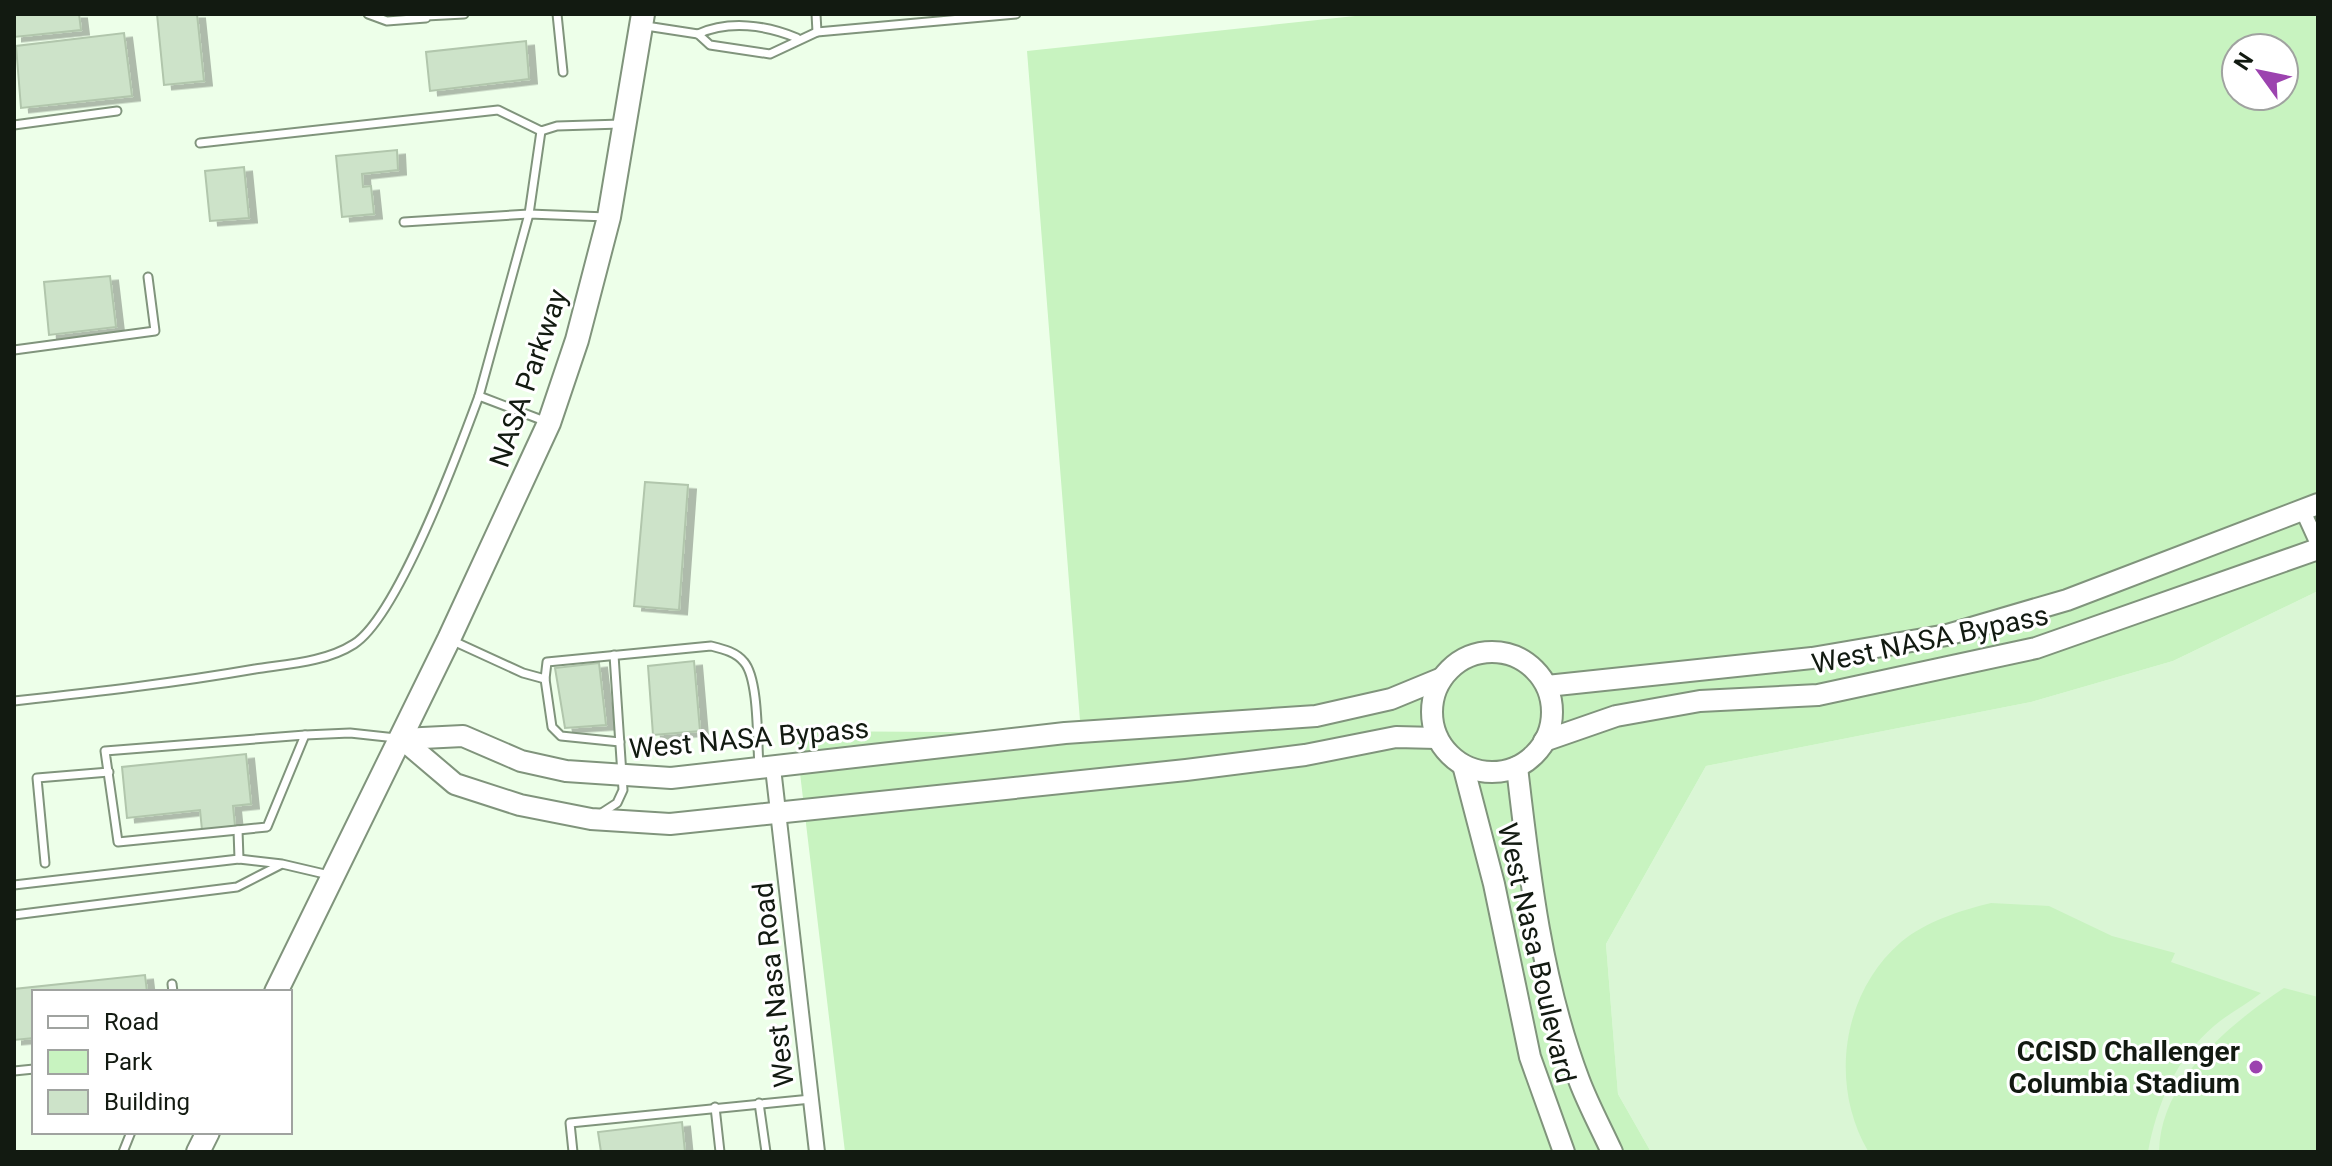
<svg xmlns="http://www.w3.org/2000/svg" width="2332" height="1166" viewBox="0 0 2332 1166" font-family="Roboto,sans-serif">
<style>
.built{fill:#daf6d5}
.green{fill:#c8f3c0;fill-rule:evenodd}
.building{fill:#cde3c9;stroke:#b1c6ac;stroke-width:2;filter:url(#shadow)}
.lines{fill:none;stroke-linecap:round;stroke-linejoin:round}
.lane-casing{stroke:#80947c;stroke-width:11}
.street-casing{stroke:#80947c;stroke-width:18}
.secondary-casing{stroke:#80947c;stroke-width:24}
.primary-casing{stroke:#80947c;stroke-width:26}
.lane{stroke:#fff;stroke-width:7}
.street{stroke:#fff;stroke-width:14}
.secondary{stroke:#fff;stroke-width:20}
.primary{stroke:#fff;stroke-width:22}
.poi-dot{fill:#9c43af;stroke:#fff;stroke-width:3}
.labels{text-anchor:middle;stroke-width:6;stroke-linejoin:round;paint-order:stroke}
.street-label{font-size:28px;fill:#121a11;stroke:#fff}
.poi-label{font-size:28px;font-weight:bold;fill:#121a11;stroke:#fff;text-anchor:end}
</style>
<defs>
<filter id="shadow"><feDropShadow dx="8" dy="4.5" stdDeviation="0" flood-color="#0004"/></filter>
</defs>
<rect width="100%" height="100%" fill="#edffe9"/>
<path class="built" d="M2318,591v561h-667l-33,-58 -12,-150 100,-178 325,-64 142,-41z"/>
<g class="green">
<path d="M1374,14h944v577l-145,70 -142,41 -325,64 -100,178 12,150 33,58h-806l-50,-421 286,2 -54,-682zM2236,48h48v48h-48z"/>
<path d="M1991,903l58,3 63,30 63,17 -4,9 90,31c-15,12 -32,20 -47,33 -38,32 -57,78 -66,126l-280,-1c-39,-67 -26,-158 33,-209 26,-21 58,-31 90,-39z"/>
<path d="M2284,988l34,9v155h-159c1,-72 71,-128 125,-164z"/>
</g>
<g class="building">
<path d="M14,14h65l2,16 -67,7z"/>
<path d="M157,14h40l7,67 -40,4z"/>
<path d="M124,33l8,63 -111,12 -5,-62z"/>
<path d="M526,41l3,38 -99,12 -4,-39z"/>
<path d="M397,150l1,20 -36,4 1,13 8,-1 3,28 -32,3 -6,-61z"/>
<path d="M244,167l5,51 -39,3 -5,-50z"/>
<path d="M110,276l6,51 -67,8 -5,-53z"/>
<path d="M645,482l43,3 -9,125 -45,-4z"/>
<path d="M694,661l6,70 -47,4 -5,-69z"/>
<path d="M599,663l7,62 -41,3 -10,-60z"/>
<path d="M246,754l5,50 -18,2 2,20 -33,4 -2,-20 -73,8 -5,-51z"/>
<path d="M145,975l2,17h-113v46l-20,2v-51z"/>
<path d="M682,1122l3,30h-84l-3,-20z"/>
</g>
<g class="lines">
<g class="lane-casing">
<g id="lane">
<path d="M368,14l19,7 39,-3"/>
<path d="M557,14l6,58"/>
<path d="M816,14l1,18 199,-18"/>
<path d="M426,16l38,-2"/>
<path d="M646,26l52,8 12,11 60,9 47,-22"/>
<path d="M698,34c31,-14 68,-9 99,4"/>
<path d="M14,125l103,-14"/>
<path d="M200,143l298,-33 43,21 16,-5 64,-2"/>
<path d="M404,222l125,-8 78,3"/>
<path d="M14,350l141,-19 -7,-54"/>
<path d="M479,396l50,-182 12,-83"/>
<path d="M451,640l72,33 22,6 2,-17 164,-16c12,3 25,6 33,16 15,17 13,80 15,104"/>
<path d="M545,679l7,48 9,9 59,6"/>
<path d="M14,701c81,-9 161,-18 241,-32 33,-5 71,-7 99,-25 44,-28 105,-194 125,-248l68,26"/>
<path d="M305,735l-38,92 -149,15 -13,-91z"/>
<path d="M305,735l45,-2 46,5"/>
<path d="M600,814l17,-11 6,-13 -9,-135"/>
<path d="M238,830l1,29"/>
<path d="M45,863l-8,-85 72,-6"/>
<path d="M14,885l225,-26 43,5 47,11"/>
<path d="M14,915l223,-28 43,-22"/>
<path d="M172,984l1,8"/>
<path d="M14,1071l20,-2"/>
<path d="M759,1103l7,49"/>
<path d="M715,1107l5,45"/>
<path d="M123,1152l8,-20"/>
<path d="M573,1152l-3,-29 241,-24"/>
</g>
</g>
<g class="street-casing">
<g id="street">
<path d="M2303,511l15,33"/>
<path d="M773,768l44,384"/>
</g>
</g>
<g class="secondary-casing">
<g id="secondary">
<circle cx="1492" cy="712" r="60"/>
<path d="M1547,686l265,-28 135,-23 120,-35 251,-96"/>
<path d="M402,739l53,45 65,21 71,14 79,5 516,-54 119,-15 91,-18 41,1"/>
<path d="M402,739l61,-3 58,25 45,10 105,7 394,-45 251,-17 75,-17 51,-21"/>
<path d="M1544,741l72,-25 84,-15 118,-6 218,-47 282,-99"/>
<path d="M1463,765l31,119 36,173 34,95"/>
<path d="M1517,767c12,104 24,213 62,313 9,24 22,48 33,72"/>
</g>
</g>
<g class="primary-casing">
<g id="primary">
<path d="M276,992l173,-353 100,-216 28,-83 32,-123 34,-203"/>
<path d="M198,1152l10,-20"/>
</g>
</g>
<use href="#lane" class="lane"/>
<use href="#street" class="street"/>
<use href="#secondary" class="secondary"/>
<use href="#primary" class="primary"/>
</g>
<circle class="poi-dot" cx="2256" cy="1067" r="8"/>
<g class="labels">
<g class="street-label">
<text transform="translate(528 378) rotate(-71)" y="10">NASA Parkway</text>
<text transform="translate(1930 639) rotate(-12)" y="10">West NASA Bypass</text>
<text transform="translate(749 738) rotate(-5)" y="10">West NASA Bypass</text>
<text transform="translate(1537 953) rotate(77)" y="10">West Nasa Boulevard</text>
<text transform="translate(773 985) rotate(-96)" y="10">West Nasa Road</text>
</g>
<g class="poi-label">
<text x="2240" y="1061">CCISD Challenger<tspan x="2240" dy="32">Columbia Stadium</tspan></text>
</g>
</g>
<rect width="2332" height="1166" fill="none" stroke="#121a11" stroke-width="32"/>
<rect x="32" y="990" width="260" height="144" fill="#ffffff" stroke="#a0a3a0" stroke-width="2"/>
<rect x="48" y="1016" width="40" height="12" fill="#ffffff" stroke="#a0a3a0" stroke-width="2"/>
<text x="104" y="1030" font-size="24" fill="#121a11">Road</text>
<rect x="48" y="1050" width="40" height="24" fill="#c8f3c0" stroke="#a0a3a0" stroke-width="2"/>
<text x="104" y="1070" font-size="24" fill="#121a11">Park</text>
<rect x="48" y="1090" width="40" height="24" fill="#cde3c9" stroke="#a0a3a0" stroke-width="2"/>
<text x="104" y="1110" font-size="24" fill="#121a11">Building</text>
<g transform="translate(2260 72) rotate(303)"><circle r="38" fill="#ffffff" stroke="#a0a3a0" stroke-width="2"/>
<path d="M0-6L14 30L0 20L-14 30Z" fill="#9c43af"/>
<text y="-12" font-size="22" font-weight="bold" text-anchor="middle" fill="#121a11">N</text>
</g>
</svg>
